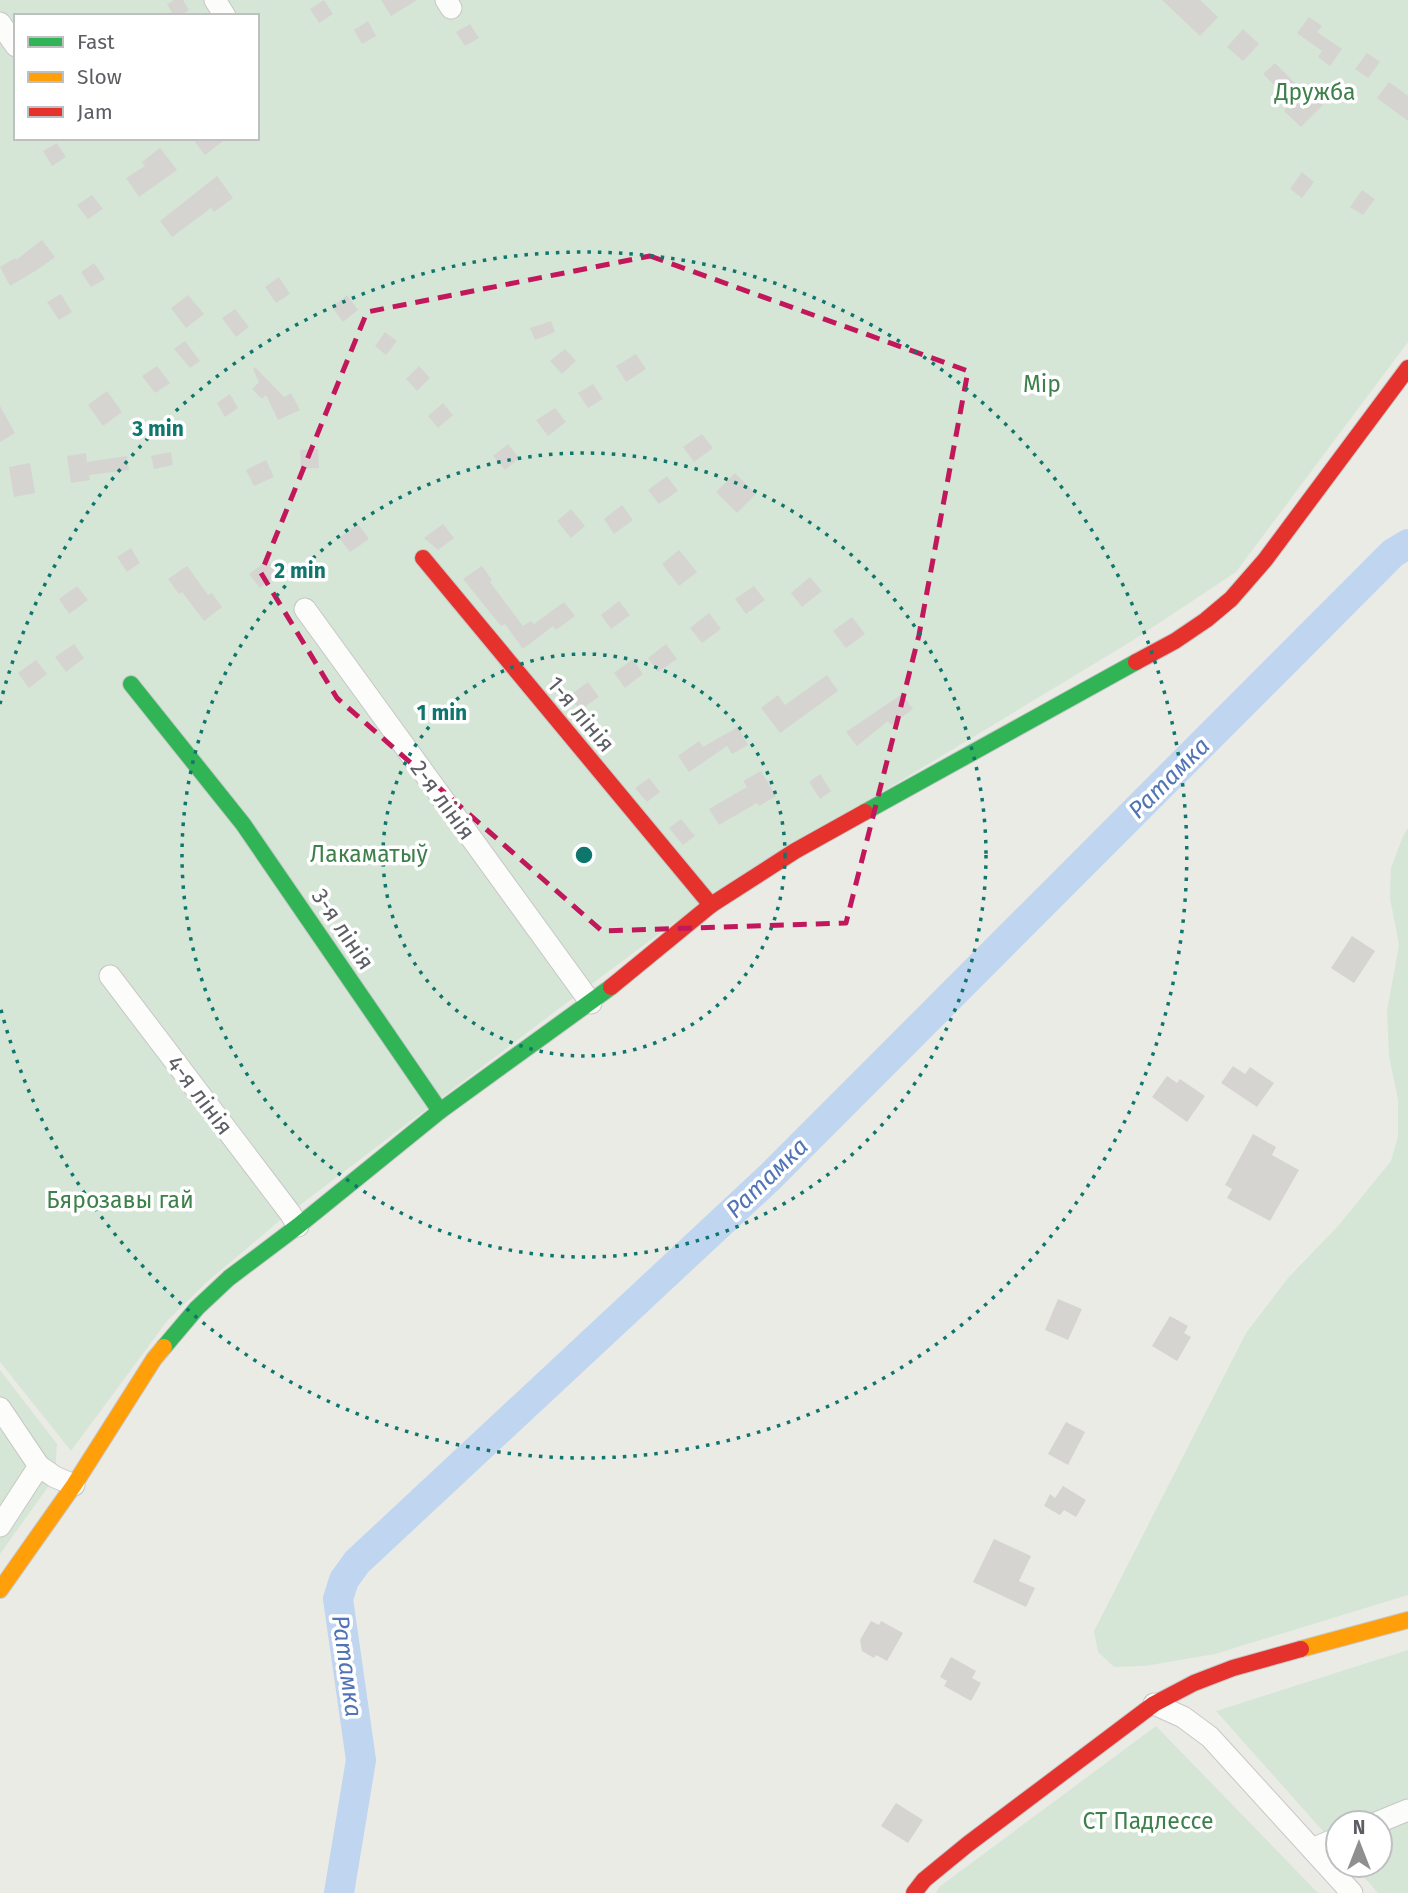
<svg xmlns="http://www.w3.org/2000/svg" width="1408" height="1893" viewBox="0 0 1408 1893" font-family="'Fira Sans',sans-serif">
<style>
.green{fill:#d5e6d6;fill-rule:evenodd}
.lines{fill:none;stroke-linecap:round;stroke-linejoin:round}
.river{stroke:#bfd5f0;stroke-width:30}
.building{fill:#d5d4d1}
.street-casing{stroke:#c7c7c7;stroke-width:23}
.fast-casing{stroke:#c6c7c7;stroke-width:18}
.slow-casing{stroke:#c6c7c7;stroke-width:18}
.jam-casing{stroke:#c6c7c7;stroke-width:18}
.street{stroke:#fcfcfb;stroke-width:21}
.fast{stroke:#30b455;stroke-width:16}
.slow{stroke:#ff9f0a;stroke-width:16}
.jam{stroke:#e5322d;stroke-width:16}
.marked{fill:none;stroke:#c2185b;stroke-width:5;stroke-dasharray:14 9;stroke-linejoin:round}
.ring{fill:none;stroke:#0f766e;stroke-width:3.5;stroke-dasharray:3.5 7}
.labels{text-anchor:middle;stroke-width:7;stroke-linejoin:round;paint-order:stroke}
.park-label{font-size:23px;fill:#3e804b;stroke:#fff}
.street-label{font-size:23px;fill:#5c5e63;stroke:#fff}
.water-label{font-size:24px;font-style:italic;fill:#5174b6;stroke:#fff}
.centre{fill:#0f766e;stroke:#fff;stroke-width:3.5}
.ring-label{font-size:21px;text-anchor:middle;font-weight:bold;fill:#0f766e;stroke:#fff;stroke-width:7;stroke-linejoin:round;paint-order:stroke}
</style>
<rect width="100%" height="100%" fill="#ebebe6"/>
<g class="green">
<path d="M0,0h1408v342l-172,230 -104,69 -422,255 -133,99 -294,223 -76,64 -40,39 -96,130 -71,-89zM16,16h241v122h-241z"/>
<path d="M1408,828v767l-193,59 -70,12 -31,1 -16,-15 -4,-21 152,-298 42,-55 50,-52 53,-65 7,-25v-36l-9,-44 -2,-45 12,-66 -9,-47 1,-30 12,-32z"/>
<path d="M0,1370l57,74 -2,33 -55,77z"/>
<path d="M1408,1650v243h-30l-25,-28h27v-42h-42v25l-122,-137z"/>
<path d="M1156,1726l162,167h-382l3,-6z"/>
</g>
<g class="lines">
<path class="river" d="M339,1893l22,-133 -23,-161 6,-19 13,-18 414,-386 622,-623 15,-9"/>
</g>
<g class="building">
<path d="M174,0h9l6,10 -9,6h-6l-7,-12z"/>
<path d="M324,0l9,14 -14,9 -9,-14z"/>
<path d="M381,0h36l-26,16z"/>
<path d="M1162,0h38l18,17 -18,19z"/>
<path d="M1309,17l13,9 -5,6 25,17 -12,17 -12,-9 4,-6 -25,-18z"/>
<path d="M368,21l8,15 -14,8 -8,-14z"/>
<path d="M470,24l9,14 -14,8 -9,-14z"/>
<path d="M1243,29l16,15 -16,17 -16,-14z"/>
<path d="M1367,53l13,9 -12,16 -13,-9z"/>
<path d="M1275,63l28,28 3,-3 17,17 -22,22 -17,-16 8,-8 -29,-29z"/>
<path d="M1389,82l19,14v25l-31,-23z"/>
<path d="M192,138h35l-22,17z"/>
<path d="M57,143l9,14 -14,9 -9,-15z"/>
<path d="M160,148l17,22 -38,27 -13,-19 19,-12 -3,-4z"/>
<path d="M1302,172l12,10 -12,16 -12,-9z"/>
<path d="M217,176l16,22 -19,14 -3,-4 -39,29 -12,-16z"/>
<path d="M1362,190l13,9 -12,16 -13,-8z"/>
<path d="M92,195l11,14 -15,10 -11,-14z"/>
<path d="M42,240l13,17 -18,13 -27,16 -10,-19 15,-9 1,2z"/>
<path d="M94,263l11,16 -14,8 -10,-15z"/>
<path d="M279,277l11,17 -14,9 -11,-16z"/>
<path d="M61,294l11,18 -13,8 -12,-18z"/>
<path d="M188,295l16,19 -18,14 -15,-20z"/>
<path d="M347,295l11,15 -15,12 -11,-15z"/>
<path d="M235,309l14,18 -13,10 -14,-19z"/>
<path d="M551,321l4,11 -20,8 -5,-12z"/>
<path d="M385,332l12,9 -11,14 -11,-9z"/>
<path d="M185,341l15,20 -10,7 -16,-19z"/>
<path d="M565,349l11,12 -14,13 -12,-13z"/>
<path d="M636,354l10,15 -20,13 -10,-16z"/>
<path d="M157,366l13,17 -15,10 -13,-17z"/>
<path d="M419,366l11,12 -13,13 -11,-12z"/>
<path d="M255,367l29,30 7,-4 9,17 -22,10 -12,-25 -4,4 -10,-10 7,-7 -6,-13z"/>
<path d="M593,384l10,15 -15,9 -10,-15z"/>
<path d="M107,391l15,21 -19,14 -15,-21z"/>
<path d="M230,394l8,14 -13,9 -8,-14z"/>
<path d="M443,403l10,12 -15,13 -10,-12z"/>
<path d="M0,406l15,27 -15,9z"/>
<path d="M555,408l11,14 -18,14 -12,-16z"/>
<path d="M702,434l11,14 -19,14 -11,-15z"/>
<path d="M508,444l11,14 -14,12 -12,-14z"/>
<path d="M318,449l1,19 -18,1 -1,-19z"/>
<path d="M171,452l2,13 -19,4 -3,-13z"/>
<path d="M86,453l1,9 40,-6 2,14 -40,5 1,5 -19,3 -4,-27z"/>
<path d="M266,460l8,17 -20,9 -8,-16z"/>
<path d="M30,463l5,30 -21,4 -5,-30z"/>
<path d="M735,473l21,21 -19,19 -21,-21z"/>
<path d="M667,476l11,15 -19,13 -11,-14z"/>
<path d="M622,505l11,15 -19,14 -10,-15z"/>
<path d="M571,509l14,17 -14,12 -14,-17z"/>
<path d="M358,524l11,15 -19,13 -11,-14z"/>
<path d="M443,524l11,14 -16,12 -14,-12z"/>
<path d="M131,548l9,15 -13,9 -10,-15z"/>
<path d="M679,550l18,22 -18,14 -17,-22z"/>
<path d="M268,560l11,14 -19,14 -11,-14z"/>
<path d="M187,566l21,29 4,-2 10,14 -18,14 -22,-29 -3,2 -11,-15z"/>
<path d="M482,566l10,14 -2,2 33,44 8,-5 3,3 30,-22 11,14 -19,14 -3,-4 -30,23 -18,-25 -4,2 -38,-47z"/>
<path d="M810,577l12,14 -20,16 -11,-14z"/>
<path d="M77,586l11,14 -19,14 -10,-15z"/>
<path d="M754,586l11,14 -19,14 -11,-15z"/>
<path d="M619,601l11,14 -19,14 -10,-14z"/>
<path d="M709,613l12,16 -19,14 -12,-15z"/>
<path d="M852,617l13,17 -19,14 -13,-17z"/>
<path d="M74,644l10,14 -18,14 -11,-15z"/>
<path d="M666,644l11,15 -19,13 -10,-14z"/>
<path d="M633,659l10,15 -18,14 -11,-15z"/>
<path d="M36,660l11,14 -18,14 -11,-15z"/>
<path d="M827,675l11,16 -58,42 -19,-25 17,-13 7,10z"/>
<path d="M588,682l11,15 -19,13 -11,-14z"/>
<path d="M902,694l11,15 -22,16 -3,-4 -31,25 -11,-14z"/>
<path d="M738,727l10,18 -16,9 -5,-8 -38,26 -11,-16 21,-15 4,6z"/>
<path d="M761,771l15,25 -17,10 -2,-3 -38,22 -10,-16 38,-22 -4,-6z"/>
<path d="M820,774l11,17 -11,8 -11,-17z"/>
<path d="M649,778l11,14 -13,10 -12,-14z"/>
<path d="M681,819l14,17 -12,9 -14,-17z"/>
<path d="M1352,936l23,15 -21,32 -23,-15z"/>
<path d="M1233,1066l12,8 5,-7 24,16 -17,24 -36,-24z"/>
<path d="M1167,1076l10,7 3,-4 25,17 -18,26 -35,-25z"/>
<path d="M1253,1134l23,13 -4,8 27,15 -29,51 -43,-23 5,-9 -7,-4z"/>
<path d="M1058,1299l24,10 -14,31 -23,-10z"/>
<path d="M1170,1316l18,10 -4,7 7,4 -14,24 -25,-15z"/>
<path d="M1066,1422l19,10 -17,33 -20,-11z"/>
<path d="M1063,1486l23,14 -10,17 -12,-7 -4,5 -16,-9 6,-12 5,4z"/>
<path d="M994,1539l37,17 -12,25 16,7 -9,19 -53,-25z"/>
<path d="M871,1621l8,4 2,-4 22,12 -16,28 -11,-6 -2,3 -12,-7 -2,-11z"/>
<path d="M951,1657l25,14 -4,7 9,5 -10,18 -27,-15 3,-5 -7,-4z"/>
<path d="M896,1803l27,17 -15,23 -27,-17z"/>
</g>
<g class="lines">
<g class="street-casing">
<g id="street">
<path d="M215,0l10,16"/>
<path d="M446,0l5,8"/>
<path d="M0,23l16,23"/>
<path d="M305,609l286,394"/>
<path d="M110,976l180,237 8,13"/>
<path d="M0,1408l39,58 16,11 19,8"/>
<path d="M0,1526l39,-60"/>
<path d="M1154,1704l29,13 27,20 142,156"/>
<path d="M1376,1823l32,-13"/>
<path d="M1312,1849l26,-11"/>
</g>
</g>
<g class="fast-casing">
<g id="fast">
<path d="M131,684l112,140 197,287"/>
<path d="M865,812l271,-150"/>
<path d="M164,1347l33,-39 32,-30 69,-52 142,-115 171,-124"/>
</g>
</g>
<g class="slow-casing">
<g id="slow">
<path d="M0,1590l74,-105 80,-126 10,-12"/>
<path d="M1301,1649l107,-29"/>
</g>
</g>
<g class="jam-casing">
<g id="jam">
<path d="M423,558l288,347"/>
<path d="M1136,662l39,-21 31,-21 25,-21 34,-39 143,-192"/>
<path d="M611,987l100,-82 84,-54 70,-39"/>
<path d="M914,1893l10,-13 44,-36 186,-140 40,-21 39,-15 68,-19"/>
</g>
</g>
<use href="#street" class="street"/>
<use href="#fast" class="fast"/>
<use href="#slow" class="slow"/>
<use href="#jam" class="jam"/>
</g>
<path class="marked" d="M650,256l318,115 -49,264 -73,288 -244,8 -265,-233 -76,-125 106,-261z"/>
<g class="ring">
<circle cx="584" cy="855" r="201"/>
<circle cx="584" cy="855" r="402"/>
<path d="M0 704A603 603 0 1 1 0 1006"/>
</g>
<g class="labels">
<g class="park-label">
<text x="1315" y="100">Дружба</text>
<text x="1042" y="392">Мір</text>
<text x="369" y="862">Лакаматыў</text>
<text x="120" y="1208">Бярозавы гай</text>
<text x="1148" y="1829">СТ Падлессе</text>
</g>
<g class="street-label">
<text transform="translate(581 714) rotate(50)" y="8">1-я лінія</text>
<text transform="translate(443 800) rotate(54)" y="8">2-я лінія</text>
<text transform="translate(343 929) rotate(56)" y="8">3-я лінія</text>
<text transform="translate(200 1095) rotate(53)" y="8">4-я лінія</text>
</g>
<g class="water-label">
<text transform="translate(1169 778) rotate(-45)" y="8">Ратамка</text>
<text transform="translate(767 1178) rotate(-44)" y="8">Ратамка</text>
<text transform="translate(347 1666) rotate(82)" y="8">Ратамка</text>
</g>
</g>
<circle cx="584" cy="855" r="10" class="centre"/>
<g class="ring-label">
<text x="158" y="436">3 min</text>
<text x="300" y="578">2 min</text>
<text x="442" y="720">1 min</text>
</g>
<rect x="14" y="14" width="245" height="126" fill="#ffffff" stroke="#bebfc1" stroke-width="2"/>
<rect x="28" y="37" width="35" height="10" fill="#30b455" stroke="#bebfc1" stroke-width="2"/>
<text x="77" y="49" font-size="21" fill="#5c5e63">Fast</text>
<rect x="28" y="72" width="35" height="10" fill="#ff9f0a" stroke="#bebfc1" stroke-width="2"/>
<text x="77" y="84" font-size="21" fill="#5c5e63">Slow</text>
<rect x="28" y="107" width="35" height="10" fill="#e5322d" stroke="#bebfc1" stroke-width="2"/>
<text x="77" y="119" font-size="21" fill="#5c5e63">Jam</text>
<g transform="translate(1359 1844)"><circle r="33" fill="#ffffff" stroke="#bebfc1" stroke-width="2"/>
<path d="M0-5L12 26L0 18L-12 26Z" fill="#8e8f91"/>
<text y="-10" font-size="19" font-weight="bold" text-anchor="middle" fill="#5c5e63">N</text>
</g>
</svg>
